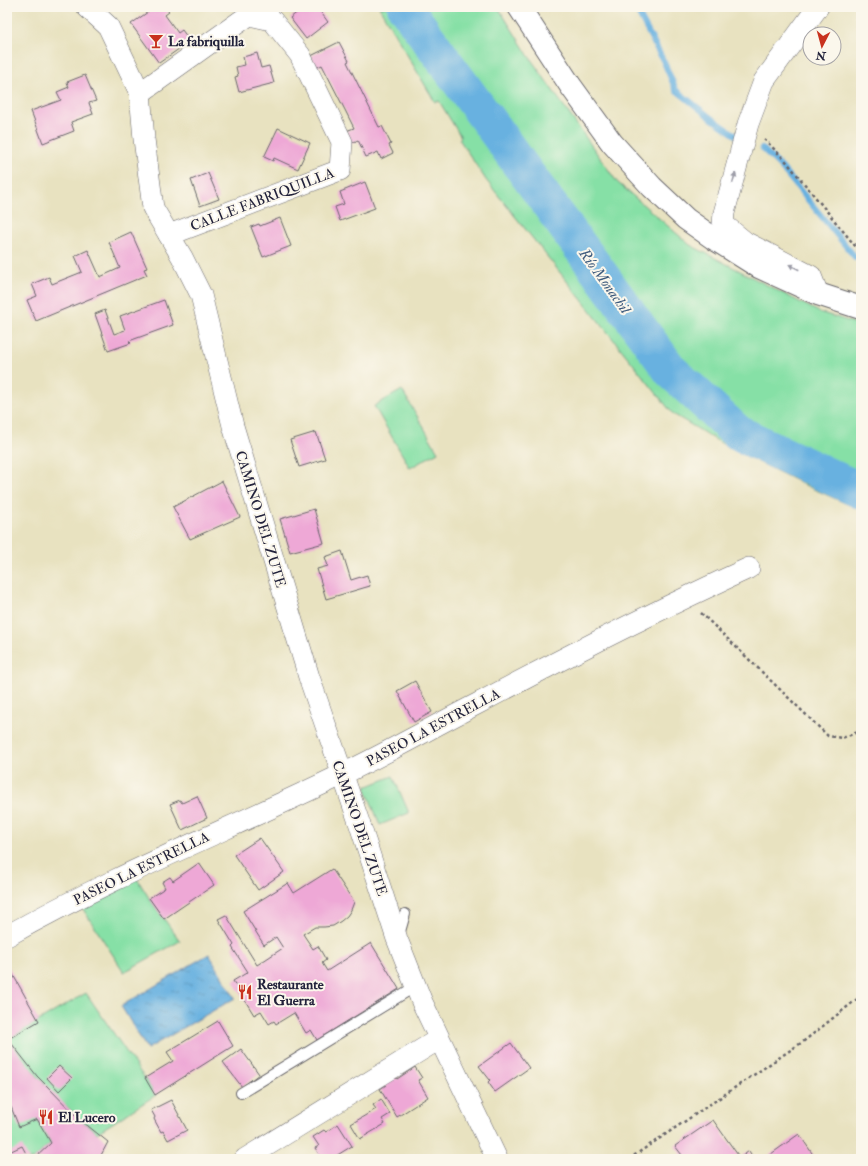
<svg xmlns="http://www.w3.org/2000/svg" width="868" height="1166" viewBox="0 0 868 1166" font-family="'IM FELL Double Pica',serif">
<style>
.grass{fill:#86e0a6;stroke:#548170}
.water{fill:url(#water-ripples);stroke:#456a8e}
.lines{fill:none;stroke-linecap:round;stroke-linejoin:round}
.stream{stroke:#68b1e0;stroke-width:6}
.river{stroke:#68b1e0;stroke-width:36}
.building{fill:#eea8d6}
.lane-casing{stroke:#67656a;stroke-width:12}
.street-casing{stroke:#67656a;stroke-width:22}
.secondary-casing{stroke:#67656a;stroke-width:24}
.path{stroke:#67656a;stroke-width:2.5;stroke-dasharray:3 3;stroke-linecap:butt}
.lane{stroke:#fff;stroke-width:10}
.street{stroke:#fff;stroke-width:21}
.secondary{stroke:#fff;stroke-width:22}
.oneway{fill:#9c9ca7}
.labels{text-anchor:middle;stroke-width:4;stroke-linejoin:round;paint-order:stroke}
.poi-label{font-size:14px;font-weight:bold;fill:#22223b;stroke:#fbf7ec;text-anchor:start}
.street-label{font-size:14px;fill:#22223b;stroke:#fbf7ec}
.water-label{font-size:15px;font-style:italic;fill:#3e5b7d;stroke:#fbf7ec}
</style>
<defs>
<pattern id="water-ripples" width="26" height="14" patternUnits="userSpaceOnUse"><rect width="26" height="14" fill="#68b1e0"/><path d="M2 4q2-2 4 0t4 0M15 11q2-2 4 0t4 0" fill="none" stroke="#5590b7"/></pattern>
</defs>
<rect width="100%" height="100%" fill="#fbf7ec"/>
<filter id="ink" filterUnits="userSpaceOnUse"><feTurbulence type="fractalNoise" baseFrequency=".025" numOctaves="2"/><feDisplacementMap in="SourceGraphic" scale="8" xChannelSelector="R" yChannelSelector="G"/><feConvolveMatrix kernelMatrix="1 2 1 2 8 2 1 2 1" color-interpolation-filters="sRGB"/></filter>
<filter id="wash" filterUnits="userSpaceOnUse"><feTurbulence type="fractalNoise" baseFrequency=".012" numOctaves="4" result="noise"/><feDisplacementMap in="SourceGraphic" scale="16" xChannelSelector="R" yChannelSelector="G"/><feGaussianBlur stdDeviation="0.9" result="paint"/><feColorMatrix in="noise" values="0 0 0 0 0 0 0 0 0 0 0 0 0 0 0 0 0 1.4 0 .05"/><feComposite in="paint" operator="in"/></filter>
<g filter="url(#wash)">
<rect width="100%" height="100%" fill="#e8e2c0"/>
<g class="grass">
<path d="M379,7h119l30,48 89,127 73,63 129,67 42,13v185l-52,-23 -83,-41 -53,-32 -187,-234 -27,-41 2,-2 -22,-36 -4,1z"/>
<path d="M402,390l36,62 -28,16 -36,-62z"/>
<path d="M393,776l16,37 -29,12 -15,-38z"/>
<path d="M136,877l13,21 31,43 -56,31 -45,-69z"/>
<path d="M86,993l70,102 -59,38c-34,-27 -64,-59 -89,-94z"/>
<path d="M11,1107l26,12 14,24 -17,16h-5l-22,-6v-45z"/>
</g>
<path class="water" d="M209,954l26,44 -88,51 -26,-43z"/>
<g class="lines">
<g class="stream">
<path d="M635,7l29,55 12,28 35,28 26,18"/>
<path d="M762,148l19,19 74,90 6,3"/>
</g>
<path class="river" d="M405,7l266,364 67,62 123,58"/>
</g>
<g id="blocks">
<g class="building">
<path d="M155,7h10l4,5 -4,3 13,18 4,-3 8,11 -31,22 -28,-39z"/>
<path d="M304,7h13l11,15 -22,17 -16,-21z"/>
<path d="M339,42l10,19 -2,1 32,65 3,-1 9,18 -2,1 4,8 -12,6 -3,-7 -12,5 -8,-17 -6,3 -6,-12 8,-3 -9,-18 -23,-45 -6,3 -5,-12z"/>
<path d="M257,53l4,15 8,-2 5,17 -35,9 -4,-15 3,-1 -2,-9 9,-2 -2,-8z"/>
<path d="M85,75l11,26 -7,2 4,11 -22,8 3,9 -31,12 -12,-32 30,-11 -4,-8 12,-5 -2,-5z"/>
<path d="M278,128l32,15 -12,26 -24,-11 -1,3 -9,-4z"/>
<path d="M208,173l11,26 -19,7 -9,-26z"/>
<path d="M365,182l10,26 -35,13 -5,-14 9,-3 -4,-12z"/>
<path d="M280,218l11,28 -28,11 -12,-30 8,-3 1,2z"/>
<path d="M131,232l16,36 -3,1 3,6 -111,46 -9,-21 10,-4 -5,-12 17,-7 3,7 30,-12 -7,-16 13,-6 12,27 20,-9 -11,-26z"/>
<path d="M164,300l9,25 -44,16 2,2 -23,8 -13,-37 10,-4 9,24 11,-4 -5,-14z"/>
<path d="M316,432l9,27 -26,8 -9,-27z"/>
<path d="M222,481l18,36 -50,22 -17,-32z"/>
<path d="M314,509l10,34 -34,9 -10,-33z"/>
<path d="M342,551l9,29 16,-5 3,11 -44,13 -9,-30 11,-3 -3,-9z"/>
<path d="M415,681l17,31 -18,10 -17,-31z"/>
<path d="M197,796l10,22 -25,12 -12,-26 10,-4 2,3z"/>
<path d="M260,838l24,34 -26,18 -24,-35z"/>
<path d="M199,863l15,22 -50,34 -15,-21 16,-10 -3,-6 8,-5 3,4z"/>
<path d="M332,869l22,33 -3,8 -4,6 -6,5 -8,5 -9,1h-9l-12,7 10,15 5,-3 8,14 -4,3 5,8 44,-28 28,46 -82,51 -6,-10 -5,3 -12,-20 -18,11 -2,-3 -5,3 -8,-13 -7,4 -21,-34 15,-9 -16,-25 2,-2 -16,-26 8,-4 31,50 26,-17 -7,-11 -12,8 -21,-34 45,-28 6,10z"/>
<path d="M7,964l32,57 -31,18 29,37 9,9 32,33 30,24 -9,17h-65l17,-16 -14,-24 -18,8 -8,-20 -4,1z"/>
<path d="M218,1021l15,25 -78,49 -10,-17 28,-17 -6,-9z"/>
<path d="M511,1043l18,25 -34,24 -7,-10 2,-2 -11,-14z"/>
<path d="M241,1049l18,25 -17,13 -19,-25z"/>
<path d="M59,1066l13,12 -13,13 -12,-13z"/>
<path d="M415,1067l7,11 -4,2 10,17 -31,20 -17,-28 6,-4 -3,-4 11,-7 3,5z"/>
<path d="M381,1099l9,15 -8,5 3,5 -25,15 -9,-15 25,-15 -3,-4z"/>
<path d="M171,1100l16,30 -19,10 -5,-9 -2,1 -7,-13 1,-2 -4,-7z"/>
<path d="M713,1120l27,38 9,-7 5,8h-69l-10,-13z"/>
<path d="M338,1124l14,22 -21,13h-9l-7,-11 4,-2 -6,-9 11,-7 2,2z"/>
<path d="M799,1134l17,25h-52z"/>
<path d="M22,1146l7,13h-22v-6z"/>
</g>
</g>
</g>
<g filter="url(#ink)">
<use href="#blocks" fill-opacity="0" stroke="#67656a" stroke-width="1"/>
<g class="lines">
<g class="lane-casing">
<g id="lane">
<path d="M399,935l6,-21"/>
<path d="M241,1093l175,-107"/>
</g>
</g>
<g class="street-casing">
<g id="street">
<path d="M87,7l21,19 32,67 4,46 9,69 29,49 19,38 32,131 76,251 51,148 37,114 25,63 75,157"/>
<path d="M140,93l109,-78 23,5 28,35 42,87 -2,28 -171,65"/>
<path d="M818,294l-7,-18 -66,-34 -22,-18 1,-11 24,-89 16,-43 54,-74"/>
<path d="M7,936c108,-61 223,-107 334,-161 46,-22 91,-48 136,-71 90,-48 180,-94 272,-136"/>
<path d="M245,1159l194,-120"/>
</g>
</g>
<g class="secondary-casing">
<path id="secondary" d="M519,7l51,78 42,58 40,44 34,32 27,19 46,29 59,27 43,14"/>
</g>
<g class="path">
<path d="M764,139l21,21 76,93"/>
<path d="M701,613l127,123 14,2 19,-7"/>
<path d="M629,1159l175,-118 57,-45"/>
</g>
<use href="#lane" class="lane"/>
<use href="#street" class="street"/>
<use href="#secondary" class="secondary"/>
</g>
<defs><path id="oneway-solid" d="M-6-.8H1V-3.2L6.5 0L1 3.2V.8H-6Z"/></defs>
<g class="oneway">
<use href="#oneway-solid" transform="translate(734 178) rotate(-75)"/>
<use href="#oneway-solid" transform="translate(794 267) rotate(-153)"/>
</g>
</g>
<defs>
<g id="bar-bare" transform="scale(1.2)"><path d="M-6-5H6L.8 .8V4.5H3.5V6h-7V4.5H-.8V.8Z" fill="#c8321e" stroke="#fbf7ec" stroke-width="2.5" paint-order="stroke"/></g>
<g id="restaurant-bare" transform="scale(1.2)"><path d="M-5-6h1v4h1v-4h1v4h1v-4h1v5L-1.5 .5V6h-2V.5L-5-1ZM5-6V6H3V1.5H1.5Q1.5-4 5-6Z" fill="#c8321e" stroke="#fbf7ec" stroke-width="2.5" paint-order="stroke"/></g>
</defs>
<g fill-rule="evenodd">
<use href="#bar-bare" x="156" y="41"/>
<use href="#restaurant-bare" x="245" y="992"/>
<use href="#restaurant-bare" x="46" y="1117"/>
</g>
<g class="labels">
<g class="poi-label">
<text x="168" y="46">La fabriquilla</text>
<text x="257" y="989">Restaurante<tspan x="257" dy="16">El Guerra</tspan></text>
<text x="58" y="1122">El Lucero</text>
</g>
<g class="street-label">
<text transform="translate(262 199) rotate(-21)" y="5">CALLE FABRIQUILLA</text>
<text transform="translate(261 519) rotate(73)" y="5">CAMINO DEL ZUTE</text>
<text transform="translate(433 727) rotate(-28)" y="5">PASEO LA ESTRELLA</text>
<text transform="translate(360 828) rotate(71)" y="5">CAMINO DEL ZUTE</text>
<text transform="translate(141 868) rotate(-26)" y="5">PASEO LA ESTRELLA</text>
</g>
<g class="water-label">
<text transform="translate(605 281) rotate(54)" y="5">Río Monachil</text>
</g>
</g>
<rect width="868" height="1166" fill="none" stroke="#fbf7ec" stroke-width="24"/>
<g transform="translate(822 46) rotate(186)"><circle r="19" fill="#fbf7ec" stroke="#a4a2a5"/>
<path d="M0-3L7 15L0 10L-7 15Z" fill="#c8321e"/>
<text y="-6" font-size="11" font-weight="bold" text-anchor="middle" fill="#22223b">N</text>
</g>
</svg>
